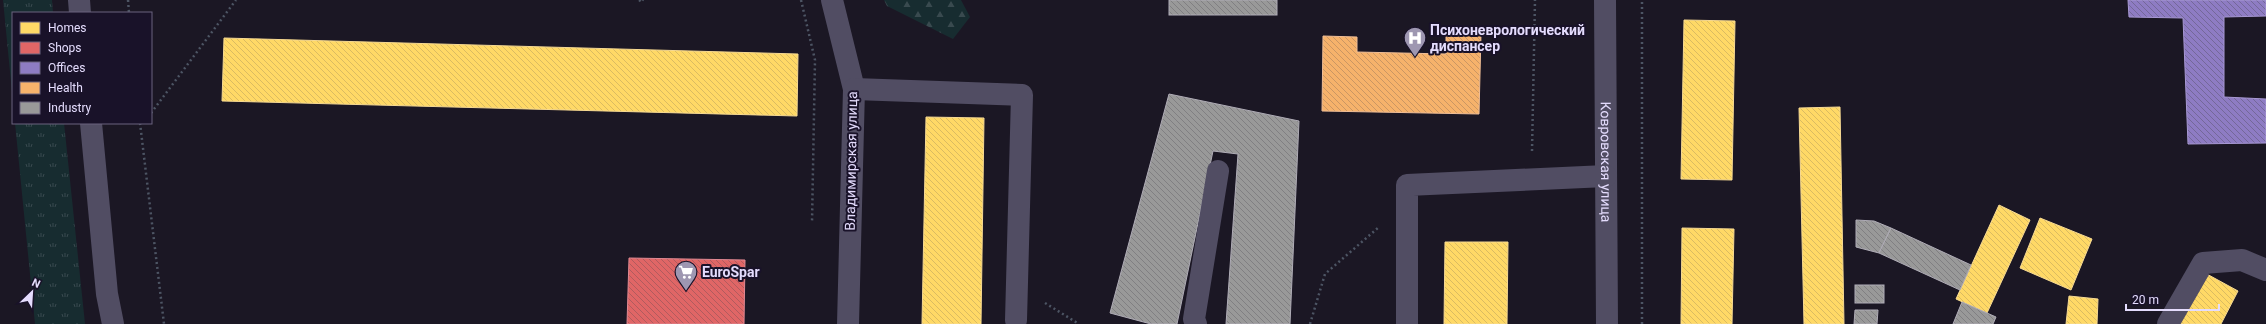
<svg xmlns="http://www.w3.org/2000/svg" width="2266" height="324" viewBox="0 0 2266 324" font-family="Roboto,sans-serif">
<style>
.grass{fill:url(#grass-tufts)}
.forest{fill:url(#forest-firs)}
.homes{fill:url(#homes-back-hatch);stroke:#f7da93}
.shops{fill:url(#shops-back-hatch);stroke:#e18993}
.offices{fill:url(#offices-back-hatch);stroke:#a899d4}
.health{fill:url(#health-back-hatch);stroke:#f1bf97}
.industry{fill:url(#industry-back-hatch);stroke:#b0adb7}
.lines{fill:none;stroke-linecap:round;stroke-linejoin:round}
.path{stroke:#4d5564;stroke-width:2.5;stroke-dasharray:2 3;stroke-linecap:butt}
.minor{stroke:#514d63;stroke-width:22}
.labels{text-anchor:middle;stroke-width:4;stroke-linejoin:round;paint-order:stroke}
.poi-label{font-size:14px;font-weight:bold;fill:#e4dcfd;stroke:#191229;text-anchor:start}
.street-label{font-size:14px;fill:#e4dcfd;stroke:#191229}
</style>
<defs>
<pattern id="grass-tufts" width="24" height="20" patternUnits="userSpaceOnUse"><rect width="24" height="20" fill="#172c30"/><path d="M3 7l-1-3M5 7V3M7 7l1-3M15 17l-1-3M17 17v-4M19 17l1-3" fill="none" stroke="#394a4f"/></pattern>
<pattern id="forest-firs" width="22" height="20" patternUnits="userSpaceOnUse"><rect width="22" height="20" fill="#172c30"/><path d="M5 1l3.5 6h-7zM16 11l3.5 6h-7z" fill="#394a4f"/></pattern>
<pattern id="homes-back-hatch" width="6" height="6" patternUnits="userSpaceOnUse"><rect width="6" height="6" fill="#ffd966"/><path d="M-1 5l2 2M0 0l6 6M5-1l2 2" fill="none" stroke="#dabb61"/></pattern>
<pattern id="shops-back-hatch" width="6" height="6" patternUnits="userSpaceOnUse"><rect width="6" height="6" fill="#e06666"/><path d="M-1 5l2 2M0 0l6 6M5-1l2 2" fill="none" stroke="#b15b5e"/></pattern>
<pattern id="offices-back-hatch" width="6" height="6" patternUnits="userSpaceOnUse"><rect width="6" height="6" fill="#8e7cc3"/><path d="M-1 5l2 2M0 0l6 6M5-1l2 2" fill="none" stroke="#746899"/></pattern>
<pattern id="health-back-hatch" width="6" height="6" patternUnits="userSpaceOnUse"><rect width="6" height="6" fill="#f6b26b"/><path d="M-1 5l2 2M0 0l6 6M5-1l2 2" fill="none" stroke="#ca9663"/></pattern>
<pattern id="industry-back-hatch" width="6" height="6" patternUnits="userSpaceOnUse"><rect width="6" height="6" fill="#999"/><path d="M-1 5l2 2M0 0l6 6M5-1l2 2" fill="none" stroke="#807f82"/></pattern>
</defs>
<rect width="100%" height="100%" fill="#1b1724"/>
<g class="grass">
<path d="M3,0h49l1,13h-40v89z"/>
<path d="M15,123h49l21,201h-50z"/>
</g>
<path class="forest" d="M884,0h77l9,17 -17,22 -66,-33z"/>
<g class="homes">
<path d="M1684,20l51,1 -3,159 -51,-1z"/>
<path d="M224,38l574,16 -1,62 -575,-15z"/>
<path d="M1840,107l4,217h-40l-5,-216z"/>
<path d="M926,117l58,1 -3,206h-59z"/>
<path d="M1999,205l31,15 -43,93 -31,-14z"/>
<path d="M2040,218l52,21 -21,51 -51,-22z"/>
<path d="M1682,228l52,1 -2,95h-51z"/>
<path d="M1445,242h63l-1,82h-63z"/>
<path d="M2205,273l33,18 -17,33h-43z"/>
<path d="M2069,296l29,3 -1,25h-31z"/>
</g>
<path class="shops" d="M629,258l116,2 -1,64h-117z"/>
<path class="offices" d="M2128,0h138v16l-42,1v80l42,2v44l-78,1 -5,-126 -54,-1z"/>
<path class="health" d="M1446,34h35l-2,80 -157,-3 1,-75 34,1v15l89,2z"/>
<g class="industry">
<rect x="1169" y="0" width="108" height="15"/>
<path d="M1169,94l130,27 -9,203h-64l12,-170 -25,-3 -36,173h-26l-41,-11z"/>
<path d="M1856,220l18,1 17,7 -12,25 -23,-6z"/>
<path d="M1891,228l80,37 -11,25 -81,-37z"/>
<rect x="1855" y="285" width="29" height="18"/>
<path d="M1962,302l34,15 -3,7h-40z"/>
<path d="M1855,310h23l-1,14h-23z"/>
</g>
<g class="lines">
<g class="path">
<path d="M128,0l1,13"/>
<path d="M639,0l3,2 1,-2"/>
<path d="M801,0l14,60 -3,163"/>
<path d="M151,113l85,-113"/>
<path d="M140,123l24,201"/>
<path d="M1532,151l3,-151"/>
<path d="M1045,303l34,21"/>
<path d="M1310,324l15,-50 54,-47"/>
<path d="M1642,324v-324"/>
</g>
<g class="minor">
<path d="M79,0l1,13"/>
<path d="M832,0l22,89 -6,235"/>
<path id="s1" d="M1605,0l2,324"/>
<path d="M854,89l168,6 -6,225"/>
<path d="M91,123l16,171 6,30"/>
<path d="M1196,324l-2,-5 24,-148"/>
<path d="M1407,324v-139l199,-9"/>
<path d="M2168,324l35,-61 39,-3 24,10"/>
</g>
</g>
<defs>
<g id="hospital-pin" transform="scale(1.15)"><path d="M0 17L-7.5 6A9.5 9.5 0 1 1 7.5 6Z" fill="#9e97b1" stroke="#191229"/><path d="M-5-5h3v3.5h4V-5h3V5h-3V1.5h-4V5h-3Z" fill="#fff"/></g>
<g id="supermarket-pin" transform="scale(1.15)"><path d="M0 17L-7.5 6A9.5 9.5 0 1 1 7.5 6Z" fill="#9e97b1" stroke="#191229"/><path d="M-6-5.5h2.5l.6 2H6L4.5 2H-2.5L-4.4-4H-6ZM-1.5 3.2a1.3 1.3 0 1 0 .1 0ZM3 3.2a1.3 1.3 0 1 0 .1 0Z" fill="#fff"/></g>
</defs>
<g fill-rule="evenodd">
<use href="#hospital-pin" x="1415" y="38"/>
<use href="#supermarket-pin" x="686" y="272"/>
</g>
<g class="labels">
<g class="poi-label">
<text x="1430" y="35">Психоневрологический<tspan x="1430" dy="16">диспансер</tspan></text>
<text x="702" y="277">EuroSpar</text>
</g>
<g class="street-label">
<text transform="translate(851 161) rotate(-89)" y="5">Владимирская улица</text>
<text dy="5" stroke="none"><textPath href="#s1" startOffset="162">Ковровская улица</textPath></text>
</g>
</g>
<rect x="12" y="12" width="140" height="112" fill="#191229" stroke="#6a637e"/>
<rect x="20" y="22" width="20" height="12" fill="#ffd966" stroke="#6a637e"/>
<text x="48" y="32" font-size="12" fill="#e4dcfd">Homes</text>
<rect x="20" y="42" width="20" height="12" fill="#e06666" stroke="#6a637e"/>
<text x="48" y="52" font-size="12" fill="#e4dcfd">Shops</text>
<rect x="20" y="62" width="20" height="12" fill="#8e7cc3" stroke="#6a637e"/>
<text x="48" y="72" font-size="12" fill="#e4dcfd">Offices</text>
<rect x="20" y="82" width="20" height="12" fill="#f6b26b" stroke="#6a637e"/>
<text x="48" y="92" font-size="12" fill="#e4dcfd">Health</text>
<rect x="20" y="102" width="20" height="12" fill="#999999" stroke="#6a637e"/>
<text x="48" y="112" font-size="12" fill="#e4dcfd">Industry</text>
<g transform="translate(32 292) rotate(25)" stroke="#191229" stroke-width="3" paint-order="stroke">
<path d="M0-3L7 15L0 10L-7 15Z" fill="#e4dcfd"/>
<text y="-6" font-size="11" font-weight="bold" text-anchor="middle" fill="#e4dcfd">N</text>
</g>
<path d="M2126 304v6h93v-6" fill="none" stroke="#e4dcfd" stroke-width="2"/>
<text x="2132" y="304" font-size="12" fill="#e4dcfd" stroke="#191229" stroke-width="3" paint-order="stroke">20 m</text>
</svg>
